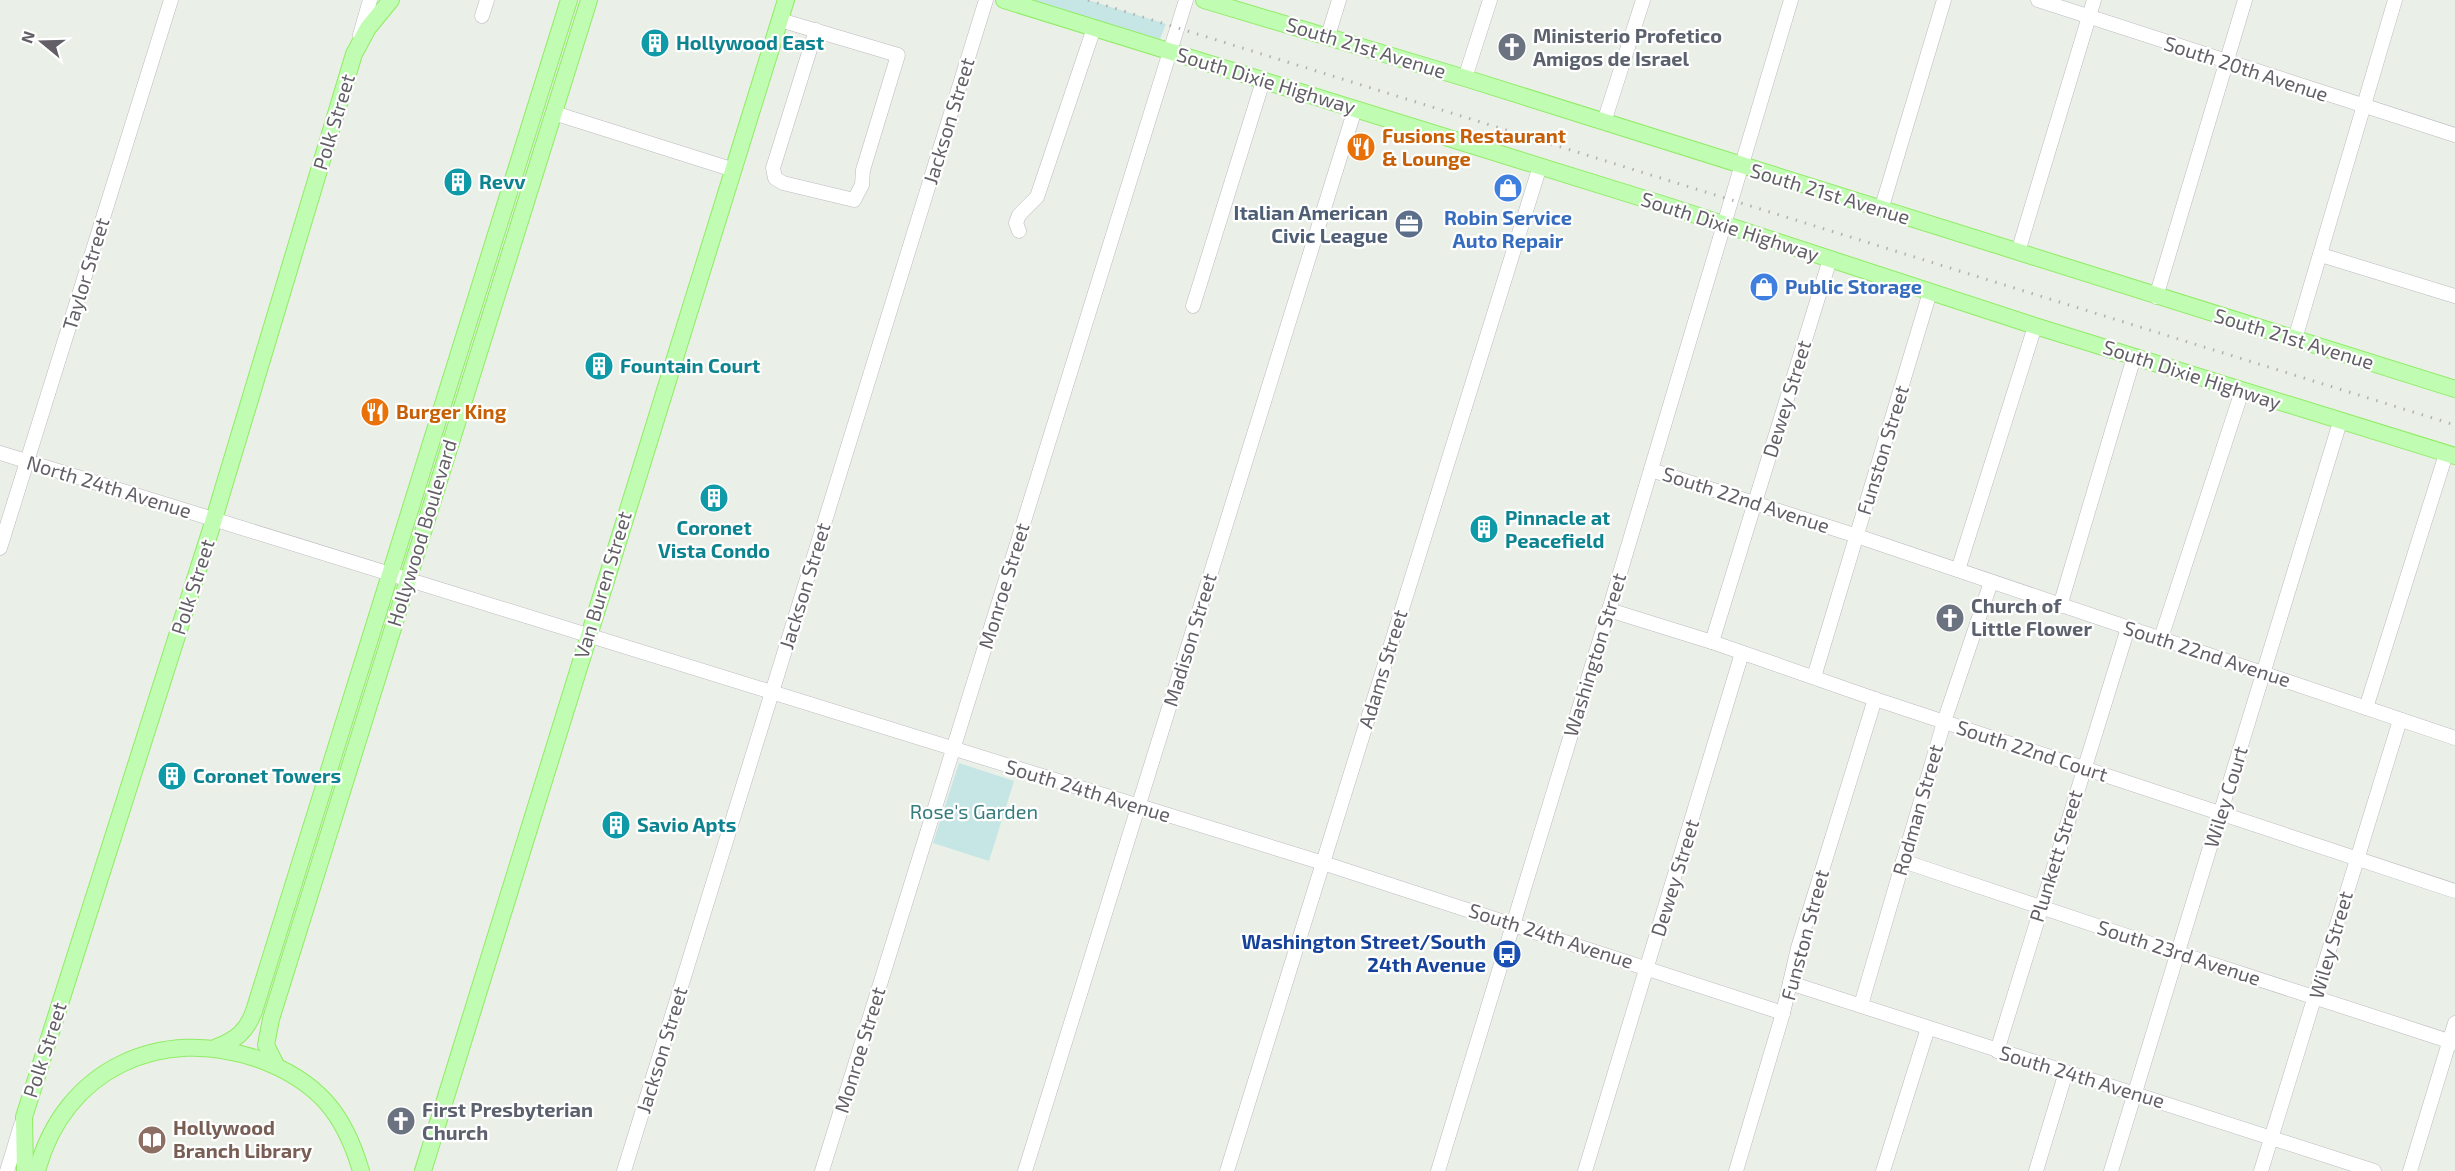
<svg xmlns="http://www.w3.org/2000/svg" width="2455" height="1171" viewBox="0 0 2455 1171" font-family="'Exo 2',sans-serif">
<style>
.green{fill:#c5e6e5}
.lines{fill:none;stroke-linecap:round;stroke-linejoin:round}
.minor-casing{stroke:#bdb9c0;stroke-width:15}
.major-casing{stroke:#8fec65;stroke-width:18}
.minor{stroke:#fff;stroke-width:14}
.major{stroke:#c0fcb1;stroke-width:16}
.rail{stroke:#b2b1b3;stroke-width:3;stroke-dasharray:1.5 8;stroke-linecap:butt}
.labels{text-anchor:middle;stroke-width:4.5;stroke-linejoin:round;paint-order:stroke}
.worship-label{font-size:20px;font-weight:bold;fill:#5b616d;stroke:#fff;text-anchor:start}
.culture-label{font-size:20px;font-weight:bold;fill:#0d838f;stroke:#fff;text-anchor:start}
.street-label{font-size:20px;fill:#635f67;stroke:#fff}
.food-label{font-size:20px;font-weight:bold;fill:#c56008;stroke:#fff;text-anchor:start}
.service-label{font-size:20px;font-weight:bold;fill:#4e5e75;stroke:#fff;text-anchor:end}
.shop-label{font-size:20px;font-weight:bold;fill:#366cbe;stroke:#fff}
.park-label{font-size:20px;fill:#377c7d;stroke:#fff}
.transit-label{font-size:20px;font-weight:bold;fill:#164399;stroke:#fff;text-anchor:end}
.education-label{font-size:20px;font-weight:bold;fill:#785e54;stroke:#fff;text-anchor:start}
</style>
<rect width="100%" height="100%" fill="#eaf0e7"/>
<g class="green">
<path d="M1029,0h59l78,24 -6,15z"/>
<path d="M959,763l55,18 -25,80 -56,-18z"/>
</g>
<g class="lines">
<g class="minor-casing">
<g id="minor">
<path d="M2038,0l417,135"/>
<path d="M482,16l5,-16"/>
<path d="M780,20l118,35 -35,115 -1,15 -8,15 -71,-17 -8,-5 -2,-10 43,-138"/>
<path d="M360,35l10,-35"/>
<path d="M1328,36l11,-36"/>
<path d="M1465,78l25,-78"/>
<path d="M554,113l180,57"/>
<path d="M1604,122l39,-122"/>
<path d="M1881,210l63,-210"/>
<path d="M1019,231l-3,-8 3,-8 18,-18 57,-169"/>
<path d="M2018,252l76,-252"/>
<path d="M2321,255l134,41"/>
<path d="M2156,297l89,-297"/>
<path d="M1193,306l70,-225"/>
<path d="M2295,339l100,-339"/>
<path d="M0,453l1323,410 460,150"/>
<path d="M1651,470l206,66 598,202"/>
<path d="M0,548l171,-548"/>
<path d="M1958,570l77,-244"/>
<path d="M2060,606l74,-249"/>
<path d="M1609,610l103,32 163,57 580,192"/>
<path d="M2161,638l81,-247"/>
<path d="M1712,642l118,-383"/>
<path d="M1814,677l116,-385"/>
<path d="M2366,708l80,-254"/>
<path d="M1903,861l275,92 277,90"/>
<path d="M1790,983l584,188"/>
<path d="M1861,1005l83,-283 47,-140"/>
<path d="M1997,1051l131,-423"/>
<path d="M7,1171l14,-46"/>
<path d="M624,1171l362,-1171"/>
<path d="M822,1171l364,-1171"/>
<path d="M1025,1171l330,-1062"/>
<path d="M1227,1171l313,-1005"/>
<path d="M1438,1171l171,-561 182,-610"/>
<path d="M1585,1171l157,-518"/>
<path d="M1736,1171l47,-158 15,-65 77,-249"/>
<path d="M1883,1171l45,-143"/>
<path d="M2036,1171l30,-99"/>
<path d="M2111,1171l229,-749"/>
<path d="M2261,1171l139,-451"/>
<path d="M2410,1171l45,-148"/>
</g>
</g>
<g class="major-casing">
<g id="major">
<path d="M1004,0l667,207 364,119 420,130"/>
<path d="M1204,0l261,78 990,311"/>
<path d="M217,1047c19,-7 30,-16 37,-36l315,-1011"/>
<path d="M276,1065l-10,-20 5,-26 318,-1019"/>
<path d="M25,1171l-1,-54 187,-588 143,-475 14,-26 23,-28"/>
<path d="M37,1171c27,-102 124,-146 221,-112 25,9 50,23 68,43 17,19 28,45 35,69"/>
<path d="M423,1171l363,-1171"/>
</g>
</g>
<use href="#minor" class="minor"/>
<use href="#major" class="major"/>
<path class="rail" d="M1088,0l1367,425"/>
</g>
<defs>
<g id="building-disc" transform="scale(1.5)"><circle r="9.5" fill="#0f9aa8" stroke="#fff"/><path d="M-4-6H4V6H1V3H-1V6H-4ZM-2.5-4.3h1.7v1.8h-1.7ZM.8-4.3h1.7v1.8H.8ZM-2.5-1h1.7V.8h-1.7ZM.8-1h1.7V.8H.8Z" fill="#fff"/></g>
<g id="church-disc" transform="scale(1.5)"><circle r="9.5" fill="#6b7280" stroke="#fff"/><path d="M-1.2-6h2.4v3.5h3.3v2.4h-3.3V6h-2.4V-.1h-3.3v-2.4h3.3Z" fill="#fff"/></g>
<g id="restaurant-disc" transform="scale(1.5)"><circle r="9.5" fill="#e8710a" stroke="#fff"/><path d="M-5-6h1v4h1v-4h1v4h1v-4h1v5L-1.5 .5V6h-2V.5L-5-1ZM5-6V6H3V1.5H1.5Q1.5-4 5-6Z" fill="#fff"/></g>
<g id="shop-disc" transform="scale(1.5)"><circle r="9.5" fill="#3f7fe0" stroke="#fff"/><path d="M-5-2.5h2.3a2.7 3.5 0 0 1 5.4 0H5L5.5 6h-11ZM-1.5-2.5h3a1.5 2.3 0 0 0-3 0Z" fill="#fff"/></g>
<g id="office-disc" transform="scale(1.5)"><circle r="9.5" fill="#5c6f8a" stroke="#fff"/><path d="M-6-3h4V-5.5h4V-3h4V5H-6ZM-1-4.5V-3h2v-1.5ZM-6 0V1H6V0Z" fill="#fff"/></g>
<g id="bus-disc" transform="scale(1.5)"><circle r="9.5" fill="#1a4fb4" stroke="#fff"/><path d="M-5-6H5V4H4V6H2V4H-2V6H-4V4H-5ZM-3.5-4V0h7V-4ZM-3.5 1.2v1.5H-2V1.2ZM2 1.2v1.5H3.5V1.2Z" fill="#fff"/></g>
<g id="library-disc" transform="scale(1.5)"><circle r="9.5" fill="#8d6e63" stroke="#fff"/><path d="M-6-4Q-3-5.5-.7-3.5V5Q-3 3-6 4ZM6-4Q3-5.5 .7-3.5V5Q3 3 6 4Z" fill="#fff"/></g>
</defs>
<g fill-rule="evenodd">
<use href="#building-disc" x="655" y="43"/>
<use href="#church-disc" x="1512" y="47"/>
<use href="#restaurant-disc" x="1361" y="147"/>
<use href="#building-disc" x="458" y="182"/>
<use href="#shop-disc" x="1508" y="188"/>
<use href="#office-disc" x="1409" y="224"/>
<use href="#shop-disc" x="1764" y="287"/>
<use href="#building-disc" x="599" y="366"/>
<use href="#restaurant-disc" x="375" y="412"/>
<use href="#building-disc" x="714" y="498"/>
<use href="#building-disc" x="1484" y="529"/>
<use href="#church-disc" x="1950" y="618"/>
<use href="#building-disc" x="172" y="776"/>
<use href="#building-disc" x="616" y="825"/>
<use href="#bus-disc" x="1507" y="954"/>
<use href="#church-disc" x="401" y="1121"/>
<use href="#library-disc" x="152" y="1140"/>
</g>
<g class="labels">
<g class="worship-label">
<text x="1533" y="43">Ministerio Profetico<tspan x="1533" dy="23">Amigos de Israel</tspan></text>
<text x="1971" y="613">Church of<tspan x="1971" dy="23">Little Flower</tspan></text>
<text x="422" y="1117">First Presbyterian<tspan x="422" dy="23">Church</tspan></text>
</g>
<g class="culture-label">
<text x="676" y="50">Hollywood East</text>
<text x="479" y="189">Revv</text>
<text x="620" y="373">Fountain Court</text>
<text x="1505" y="525">Pinnacle at<tspan x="1505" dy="23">Peacefield</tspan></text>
<text x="714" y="535" text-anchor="middle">Coronet<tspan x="714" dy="23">Vista Condo</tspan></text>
<text x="193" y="783">Coronet Towers</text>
<text x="637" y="832">Savio Apts</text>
</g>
<g class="street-label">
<text transform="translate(1366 48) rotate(17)" y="7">South 21st Avenue</text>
<text transform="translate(2246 69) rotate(18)" y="7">South 20th Avenue</text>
<text transform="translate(1266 81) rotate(17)" y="7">South Dixie Highway</text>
<text transform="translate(949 121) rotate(-73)" y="7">Jackson Street</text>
<text transform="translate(334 122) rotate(-73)" y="7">Polk Street</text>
<text transform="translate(1830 194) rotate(17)" y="7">South 21st Avenue</text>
<text transform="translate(1730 227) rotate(18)" y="7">South Dixie Highway</text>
<text transform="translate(86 274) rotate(-73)" y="7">Taylor Street</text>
<text transform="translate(2294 339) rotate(17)" y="7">South 21st Avenue</text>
<text transform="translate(2192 375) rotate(18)" y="7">South Dixie Highway</text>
<text transform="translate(1787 399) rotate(-73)" y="7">Dewey Street</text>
<text transform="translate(1883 450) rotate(-73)" y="7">Funston Street</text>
<text transform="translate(109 487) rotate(17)" y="7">North 24th Avenue</text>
<text transform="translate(1746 500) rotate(18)" y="7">South 22nd Avenue</text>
<text transform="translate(422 533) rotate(-73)" y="7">Hollywood Boulevard</text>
<text transform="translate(603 585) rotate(-73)" y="7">Van Buren Street</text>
<text transform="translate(805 586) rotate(-73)" y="7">Jackson Street</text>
<text transform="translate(1004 586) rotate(-73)" y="7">Monroe Street</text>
<text transform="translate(193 587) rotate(-72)" y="7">Polk Street</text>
<text transform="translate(1190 640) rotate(-73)" y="7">Madison Street</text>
<text transform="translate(2207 654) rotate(18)" y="7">South 22nd Avenue</text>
<text transform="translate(1595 655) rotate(-73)" y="7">Washington Street</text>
<text transform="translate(1383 669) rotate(-73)" y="7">Adams Street</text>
<text transform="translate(2032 751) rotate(18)" y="7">South 22nd Court</text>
<text transform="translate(1088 791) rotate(17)" y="7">South 24th Avenue</text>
<text transform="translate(2226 797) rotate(-73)" y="7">Wiley Court</text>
<text transform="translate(1918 810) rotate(-74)" y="7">Rodman Street</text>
<text transform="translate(2056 856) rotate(-73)" y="7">Plunkett Street</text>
<text transform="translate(1675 878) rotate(-73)" y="7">Dewey Street</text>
<text transform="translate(1805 935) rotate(-75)" y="7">Funston Street</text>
<text transform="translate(1551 936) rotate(18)" y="7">South 24th Avenue</text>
<text transform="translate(2331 945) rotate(-74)" y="7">Wiley Street</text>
<text transform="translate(2179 953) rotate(18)" y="7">South 23rd Avenue</text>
<text transform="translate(45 1050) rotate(-72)" y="7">Polk Street</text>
<text transform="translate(662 1050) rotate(-73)" y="7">Jackson Street</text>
<text transform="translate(860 1050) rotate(-73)" y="7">Monroe Street</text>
<text transform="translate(2082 1077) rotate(17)" y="7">South 24th Avenue</text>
</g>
<g class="food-label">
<text x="1382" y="143">Fusions Restaurant<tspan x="1382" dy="23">&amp; Lounge</tspan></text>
<text x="396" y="419">Burger King</text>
</g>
<g class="service-label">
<text x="1388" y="220">Italian American<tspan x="1388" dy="23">Civic League</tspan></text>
</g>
<g class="shop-label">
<text x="1508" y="225">Robin Service<tspan x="1508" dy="23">Auto Repair</tspan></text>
<text x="1785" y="294" text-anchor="start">Public Storage</text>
</g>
<g class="park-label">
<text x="974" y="819">Rose's Garden</text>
</g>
<g class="transit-label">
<text x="1486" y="949">Washington Street/South<tspan x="1486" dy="23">24th Avenue</tspan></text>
</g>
<g class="education-label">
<text x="173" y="1135">Hollywood<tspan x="173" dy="23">Branch Library</tspan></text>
</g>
</g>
<g transform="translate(42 42) rotate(289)" stroke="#ffffff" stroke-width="4.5" paint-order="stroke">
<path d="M0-4.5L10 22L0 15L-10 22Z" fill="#635f67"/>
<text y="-9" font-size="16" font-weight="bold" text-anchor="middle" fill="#635f67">N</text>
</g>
</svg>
